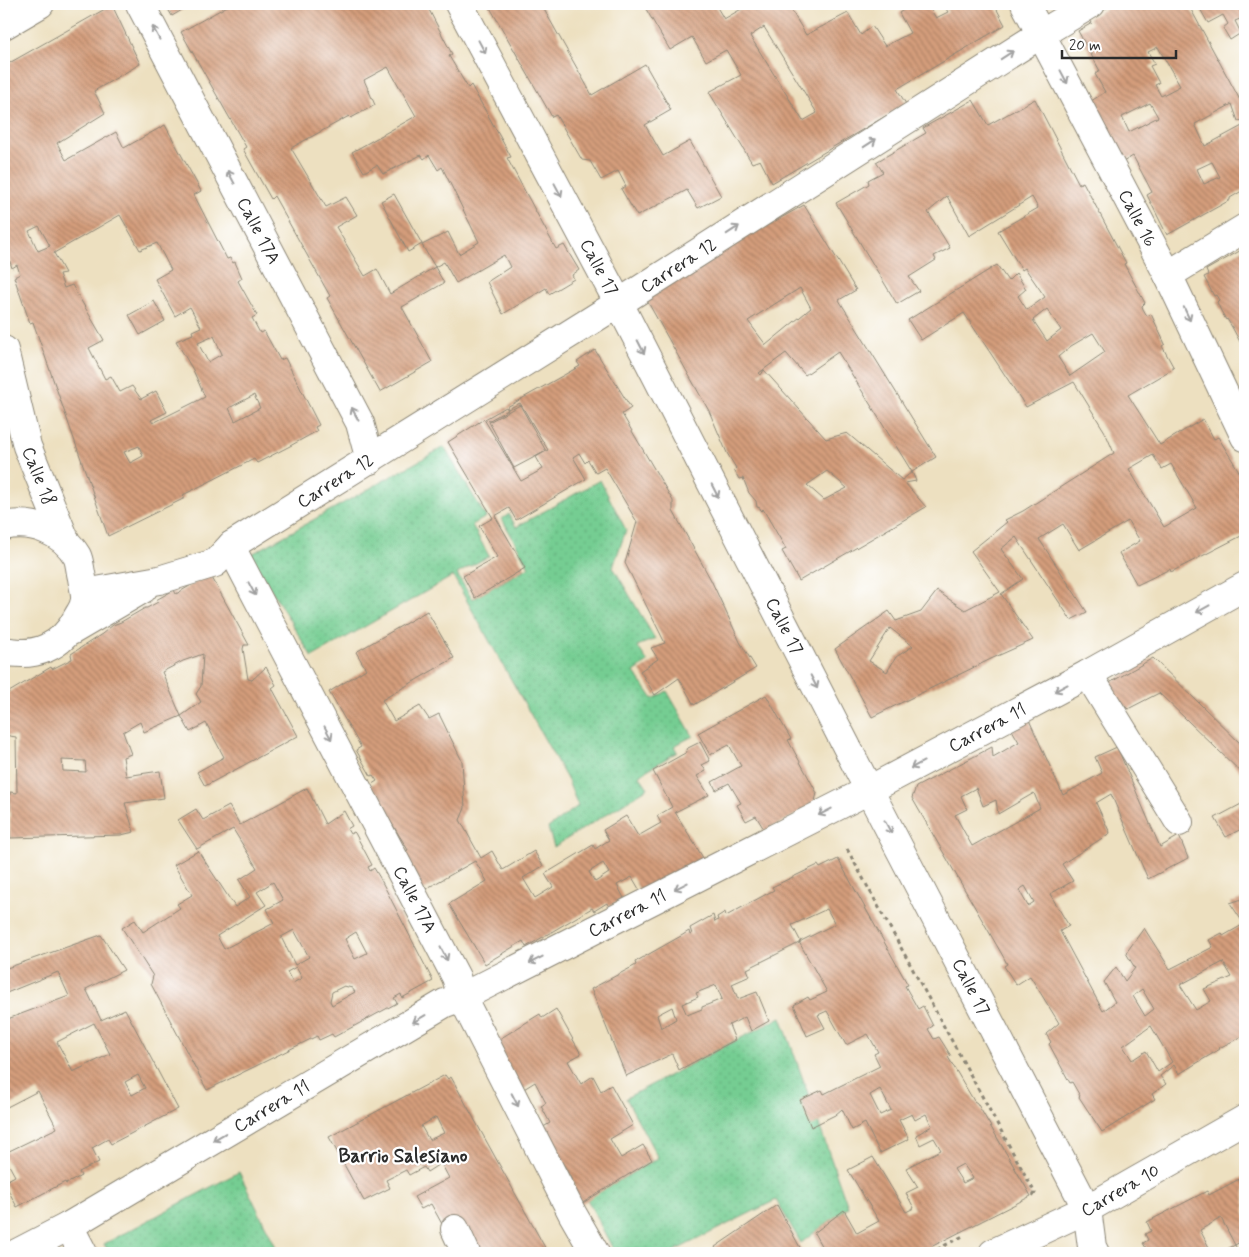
<svg xmlns="http://www.w3.org/2000/svg" width="1249" height="1257" viewBox="0 0 1249 1257" font-family="Mynerve,sans-serif">
<style>
.grass{fill:url(#grass-dots);stroke:#507c5e}
.building{fill:url(#building-back-hatch);fill-rule:evenodd}
.lines{fill:none;stroke-linecap:round;stroke-linejoin:round}
.minor-casing{stroke:#8c8676;stroke-width:30}
.path{stroke:#8c8676;stroke-width:3;stroke-dasharray:4 4;stroke-linecap:butt}
.minor{stroke:#fff;stroke-width:28}
.oneway{stroke:#a0a0a0}
.labels{text-anchor:middle;stroke-width:4.5;stroke-linejoin:round;paint-order:stroke}
.street-label{font-size:18px;fill:#2b2b2b;stroke:#fff}
.neighbourhood-label{font-size:19px;font-weight:bold;fill:#2b2b2b;stroke:#fff}
</style>
<defs>
<pattern id="grass-dots" width="8" height="8" patternUnits="userSpaceOnUse" patternTransform="scale(1.25)"><rect width="8" height="8" fill="#75cd92"/><path d="M2 2h.1M6 6h.1" fill="none" stroke="#65b07e" stroke-width="1.8" stroke-linecap="round"/></pattern>
<pattern id="building-back-hatch" width="6" height="6" patternUnits="userSpaceOnUse" patternTransform="scale(1.25)"><rect width="6" height="6" fill="#d49d7b"/><path d="M-1 5l2 2M0 0l6 6M5-1l2 2" fill="none" stroke="#ac8065"/></pattern>
</defs>
<rect width="100%" height="100%" fill="#fff"/>
<filter id="ink" filterUnits="userSpaceOnUse"><feTurbulence type="fractalNoise" baseFrequency=".02" numOctaves="2"/><feDisplacementMap in="SourceGraphic" scale="10" xChannelSelector="R" yChannelSelector="G"/><feConvolveMatrix kernelMatrix="1 2 1 2 8 2 1 2 1" color-interpolation-filters="sRGB"/></filter>
<filter id="wash" filterUnits="userSpaceOnUse"><feTurbulence type="fractalNoise" baseFrequency=".0096" numOctaves="4" result="noise"/><feDisplacementMap in="SourceGraphic" scale="20" xChannelSelector="R" yChannelSelector="G"/><feGaussianBlur stdDeviation="1.12" result="paint"/><feColorMatrix in="noise" values="0 0 0 0 0 0 0 0 0 0 0 0 0 0 0 0 0 1.4 0 .05"/><feComposite in="paint" operator="in"/></filter>
<g filter="url(#wash)">
<rect width="100%" height="100%" fill="#ede0c0"/>
<g class="grass">
<path d="M444,447l42,70 -14,8 17,31 -32,18 15,25 57,-32 -27,-48 7,-5 7,13 84,-47 26,50 -13,37 42,72 -18,7 11,16 -14,10 19,27 14,-8 26,45 -19,10 3,6 -38,23 9,13 -94,59 -6,-19 30,-22 -10,-25 -115,-205 -141,81 -62,-102z"/>
<path d="M781,1017l67,190 -47,36 -25,-43 -106,53h-55l-28,-54 71,-41 -32,-60z"/>
<path d="M239,1172l40,81h-170l-5,-9z"/>
</g>
<g id="blocks">
<g class="building">
<path d="M165,4h27l-20,12z"/>
<path d="M231,4h195l26,50 -3,2 19,32 3,-3 28,50 12,22 -4,1 49,91 8,-4 15,25 -7,5 2,4 -25,15 -3,-6 -43,26 -16,-32 23,-15 -6,-12 -48,28 -12,-21 -9,5 -13,-22 26,-13 11,22 20,-12 -37,-75 -4,3 -9,-15 -5,4 -3,-4 -38,19 -6,-9 -13,7 -12,-20 64,-36 -28,-49 -24,13 11,25 -24,13 -2,-2 -58,32 35,59 20,-10 11,18 -21,12 29,49 12,-7 13,25 45,-27 9,16 -42,24 30,55 -52,30 -53,-94 3,-2 -56,-100 -3,3 -28,-50 3,-2 -65,-115z"/>
<path d="M488,4h53l51,91 53,-31 26,46 -26,15 18,31 27,-15 31,55 -23,12 -11,-18 -50,26 -16,-27 5,-3 -8,-15 -17,9 -11,-19 -8,-1 -26,-45 -4,2z"/>
<path d="M643,4h72l9,15 26,-15h46l-6,4 16,27 42,-22 13,22 11,-9 13,20 25,-13 -11,-20 13,-9h23l-6,3 7,11 12,-6 -5,-8h51l11,21 -108,64 9,15 -134,79 -12,-23 -8,3 -43,-71 32,-17 -15,-25 -20,11 -14,-24 -22,13zM764,27l53,86 -14,8 -53,-85z"/>
<path d="M1114,4h74l52,96 5,-4v93l-15,9v2l-63,35 -20,-40 5,-3 -19,-36 -17,10 -31,-61 20,-13 -10,-18 5,-3 -22,-40 14,-8 -3,-5zM1158,47l22,39 -19,10 -6,-11 4,-2 -9,-17 5,-2 -7,-12zM1150,103l8,14 -29,15 -7,-15zM1232,104l6,17 5,-1 1,5 -39,21 -10,-22zM1212,162l8,15 -16,7 -7,-15z"/>
<path d="M1204,4h41v23l-5,-8 -5,2 6,12 -11,7 -7,-12 5,-4 -5,-9 -15,8 -9,-16z"/>
<path d="M112,5l28,59 -46,27 11,22 -48,30 9,17 50,-28 8,16 41,-23 36,66 -7,4 33,64 3,-1 3,5 2,-1 7,16 -4,3 19,34 -5,3 8,15 4,-2 16,29 5,-2 34,67 -4,2 2,4 -27,15 -33,17 -3,-4 -71,36 2,3 -77,38 -75,-214 -3,1 -16,-46 6,-3 -3,-9 -5,3 -8,-25v-177zM120,215l20,35 17,-7 14,27 -16,9 20,37 15,-9 11,20 -9,4 1,3 -17,7 17,29 12,27 -52,26 -2,-3 16,-8 -11,-21 -15,8 -9,-13 -12,6 -9,-16 -6,3 -16,-31 15,-8 -32,-55 -8,3 -5,-14 6,-1 -11,-20zM39,226l11,20 -12,5 -9,-20zM214,336l8,18 -14,8 -10,-19zM254,395l6,13 -25,13 -6,-13zM139,446l4,10 -13,7 -6,-11z"/>
<path d="M1035,99l44,85 4,-2 43,81 -2,1 21,39 -3,3 1,3 4,7 4,-2 14,30 -3,2 12,22 -46,27 32,50 43,-26 11,20 4,-2 27,44h-2l2,4v49l-74,38 -1,-3 -33,16 -18,-32 21,-12 -12,-20 -49,29 -16,-26 -24,15 48,73 -16,8 -55,-83 -15,12 22,30 -22,15 32,46 -40,18 -121,59 -37,-68 54,-38 7,10 25,-9 16,-21 28,19 35,-18 -29,-41 36,-29 -2,-2 18,-9 91,-58 -9,-21 -31,-50 -48,25 -62,-94 -43,27 -13,-20 89,-55 11,16 8,-8 10,16 -8,7 9,14 18,-13 -20,-29 -3,2 -24,-39 40,-23 -6,-11 -63,39 -22,-40 -19,16 22,36 -16,8 2,4 -27,17 10,14 -22,13 -61,-101 33,-19 -1,-4 15,-8 -7,-10 50,-29 -3,-5 43,-24 7,-4 15,25zM1047,309l14,21 -14,11 -14,-21zM1093,333l12,19 -35,24 -12,-19 13,-11zM1153,455l9,14 9,-5 26,44 -33,19 -35,-58zM890,628l23,18 -17,11 -9,15 -18,-11z"/>
<path d="M394,194l28,50 -14,8 -27,-51z"/>
<path d="M804,205l52,85 -17,10 97,157 -24,15 -74,-120 -33,23 -19,-22 -27,20 2,2 3,-5 62,69 21,-6 55,47 10,-8 4,9 -11,2 21,24 -127,74 -17,-30 4,-2 -23,-40 -2,2 -1,-3 -3,-1 -1,-6 -7,-8 -6,-15 -4,1 -5,-9 2,-2 -9,-15 -18,-42 -64,-114 115,-74 3,5zM800,288l11,20 -45,37 -18,-24zM827,471l20,17 -23,12 -17,-15z"/>
<path d="M1245,248v103l-13,-24 -5,-8 -1,1 -5,-9 -4,-9 2,-2 -3,-5 -2,1 -10,-19 4,-2 -2,-5z"/>
<path d="M154,301l11,20 -25,14 -11,-20z"/>
<path d="M595,350l36,58 -9,6 51,87v10l38,69 29,62 16,26 -62,37 -15,-27 -24,17 -15,-24 18,-12 -7,-11 14,-5 -40,-80 12,-41 -32,-54 -9,5 -8,-13 -3,3 -6,-10 -6,4 13,22 -70,41 -7,-12 -14,8 30,52 -50,30 -12,-22 34,-19 -18,-31 14,-8 -45,-76 36,-23 37,62 22,-12 -7,-12 12,-7 -28,-47 -12,6 -1,-2 73,-41 -3,-4z"/>
<path d="M520,405l26,46 -32,17 -25,-46z"/>
<path d="M506,407l2,3 -20,11 -3,-2z"/>
<path d="M210,574l39,71h-5l-1,4 5,30 4,1 14,-13 10,18 -4,3 26,48 -93,50 -8,-14 27,-15 -18,-34 -16,9 -9,-16 20,-14 -5,-8 5,-8 2,-32 -20,7 -21,11 19,44 -37,16 -4,-10 -17,10 8,22 -8,3 3,19 34,-5 4,27 -39,5 9,29 -13,3 -111,3v-46l7,1 -1,-56 -12,-2v-40l47,-28 1,2 20,-10 -1,-5 31,-20 11,-9 8,-3 24,-14h2l11,-6 -2,-2 18,-10 2,4zM62,760l23,1 1,11 -23,-1z"/>
<path d="M1245,606v17l-6,-13z"/>
<path d="M427,611l27,47 -72,42 12,21 26,-15 9,13 10,-5 23,47 3,47 -5,12 21,38 11,-7 11,19 31,-19 9,15 -20,12 12,20 18,-11 -8,-13 48,-29 2,4 14,-9 -6,-10 23,-14 12,20 23,-13 -4,-7 15,-9 -19,-36 34,-19 -1,-3 14,-7 10,19 -8,4 4,6 -9,5 12,19 -34,17 30,49 -63,33 -10,-17 -15,8 7,13 -11,7 -4,2 -2,-4 -13,8 -2,-3 -66,39 -3,-6 -38,23 -36,-60 38,-23 -12,-20 -53,30 -21,-37 7,-4 -39,-64 8,-5 -4,-6 -2,1 -15,-26 5,-3 -32,-55 37,-23 -10,-17zM603,863l6,10 -14,9 -6,-10z"/>
<path d="M1153,658l92,90v28l-86,-83 -31,16 -24,-23z"/>
<path d="M766,695l25,44 -3,1 29,53 -3,12 -49,26 -9,-15 -10,5 -9,-16 4,-2 -12,-20 -13,7 -4,-8 29,-16 -12,-21 -19,10 -12,-22z"/>
<path d="M1029,720l34,75 39,-22 -7,-16 22,-10 43,100 19,-11 9,22 -40,21 -37,-85 -15,9 14,30 -48,31 11,17 -23,13 19,32 -9,5 43,80 12,-9 -11,-20 12,-15 9,14 10,-13 -9,-15 18,-25 26,41 43,-22 -4,-7 13,-7 1,3 21,-12 -14,-21 15,-5v137l-26,13 1,1 -41,25 -5,-9 -14,11 6,8 -14,10 3,5 -53,33 -23,-35 1,-1 -8,-14 -2,1 -21,-39 2,-2 -5,-8 13,-11 -29,-47 -14,9 -12,-19 3,-2 -3,-6 -92,-160 4,-11 76,-40 1,10 26,-15 -7,-12zM976,788l7,18 13,-6 2,14 36,-21 6,15 -68,38 -17,-31 12,-6 -6,-13zM1025,886l9,16 -6,4 -9,-16zM1223,962l9,15 -28,12 7,12 -15,9 -16,-25zM1142,989l12,20 -9,7 -12,-20zM1151,1026l21,36 -14,10 -12,-21 -14,9 -9,-14z"/>
<path d="M307,788l18,36 19,-13 8,15 -5,3 3,5 4,-2 1,1 17,32 -4,2 2,4 4,-3 6,10 53,103 -31,17 -1,-4 -7,4 3,5 -63,34 -2,-3 -13,6 -2,-4 -110,54 -56,-106 2,-8 -31,-48 13,-8 8,12 37,-24 -3,-4 15,-9 -18,-30 24,-14 37,56 15,-10 -11,-17 18,-12 -24,-39 -36,20 -19,-29 18,-11 7,11 26,-14 11,19zM273,882l10,18 -16,9 7,14 -50,26 -7,-13 49,-31 -9,-13zM294,930l15,27 -14,8 -14,-28zM356,932l11,21 -12,6 -10,-20zM296,967l6,11 -9,5 -6,-11zM344,986l8,2 3,4 -23,13 -2,-4 2,-9z"/>
<path d="M1245,802v25l-19,10 -11,-19z"/>
<path d="M838,859l70,126 -3,1 13,23 5,-3 10,20 -5,3 6,10 5,-2 12,19 -3,1 26,44 3,2 54,93 -112,57h-94l-11,-20 30,-23 13,23 22,-12 -31,-51 25,-13 33,55 8,-4 -8,-15 12,-6 -12,-19 35,-18 -7,-12 -14,7 -4,-10 16,-9 -6,-12 -11,6 -3,-6 -13,6 10,19 -29,14 -15,-30 -13,7 -10,-21 -7,6 -24,12 -11,-27 22,-10 2,4 56,-28 -6,-12 4,-2 -10,-18 -22,11 -19,-34 -9,4 7,13 -18,8 -13,-31 14,-8 2,3 17,-8 -28,-50 36,-18 -8,-15 -35,16 9,17 -54,27 3,7 -18,8 6,15 19,-7 12,29 -18,10 -6,-14 -16,8 6,15 -56,30 -7,-16 -46,22 -35,-87 45,-24 -1,-3 46,-26 8,-5 1,4 2,-1 -2,-6 23,-13 2,7 3,-2 -1,-3 8,-5 1,4 48,-26 -2,-3 46,-22 2,3zM716,985l6,14 -20,8v2l-15,6 -5,-11 16,-7 -2,-4zM672,1007l4,12 -15,9 -4,-13zM880,1089l11,21 -11,5 -10,-20zM963,1164l10,14 -10,5 -9,-14z"/>
<path d="M101,935l23,35 -38,19 15,31 24,-11 53,100 -67,35 -3,-5 -16,9 7,14 -20,10 2,4 -15,8 -1,-2 -48,25 -13,-25 11,-6 -11,-20 1,-3 52,-25 -19,-37 -31,16 -3,-8v-9l5,-3 -5,-11 1,-56 64,-24 -11,-24 -54,22v-25zM94,1023l16,31 -37,18 -16,-30zM138,1075l7,13 -13,7 -7,-13z"/>
<path d="M556,1009l25,45 -13,7 13,23 12,-8 8,15 10,-6 22,40 -23,14 11,19 22,-13 9,15 -71,44 -9,-16 3,-2 -10,-19 -25,-38 10,-6 -9,-17 5,-3 -11,-21 -16,10 -26,-49 47,-29 2,4z"/>
<path d="M445,1075l3,4 3,-2 97,176h-82l-13,-9 -22,-40 -10,5 -7,-12 35,-19 -8,-15 -14,9 -3,-5 -15,8 -3,-5 -20,10 4,8 -26,13 -35,-64zM436,1117l8,16 -15,7 -8,-14z"/>
<path d="M1245,1176v63l-10,6 4,8h-20l16,-8 -14,-27 -21,12 12,23h-63l-6,-10 5,-3 -3,-6 6,-3 -4,-9 60,-31 2,4z"/>
<path d="M777,1205l26,48h-85l-3,-6z"/>
</g>
</g>
</g>
<g filter="url(#ink)">
<use href="#blocks" fill-opacity="0" stroke="#8c8676" stroke-width="1"/>
<g class="lines">
<g class="minor-casing">
<g id="minor">
<path id="s1" d="M140,4l220,419 10,37"/>
<path id="s2" d="M459,4l167,313 243,473 218,419 5,38 3,6"/>
<path id="s3" d="M1025,4l143,271 77,162"/>
<path d="M4,25l36,-21"/>
<path d="M1168,275l77,-47"/>
<path id="s4" d="M4,350l23,96 39,96"/>
<path d="M4,526c28,-6 58,5 73,30 3,6 3,15 5,22 1,8 5,18 2,26 -1,5 -5,10 -7,14 -15,29 -42,40 -73,33"/>
<path id="s5" d="M232,545l2,8 222,424 6,20 110,216 23,40"/>
<path id="s6" d="M85,593l74,-13 56,-17 17,-18 387,-242 422,-269 50,-30"/>
<path d="M71,631l72,-42"/>
<path d="M1088,674l91,148"/>
<path d="M69,1226l14,27"/>
<path d="M455,1229l11,24"/>
<path id="s7" d="M17,1253l52,-27 376,-223 17,-6 407,-207 219,-116 157,-88"/>
<path id="s8" d="M993,1253l94,-44 158,-90"/>
</g>
</g>
<g class="path">
<path d="M847,849l188,344 -2,3"/>
<path d="M930,1253l33,-17"/>
</g>
<use href="#minor" class="minor"/>
</g>
<defs><path id="oneway-shaft" d="M-6 0H5M1.5-3L5.5 0L1.5 3" fill="none" stroke-width="1.6" stroke-linecap="round" stroke-linejoin="round" transform="scale(1.25)"/></defs>
<g class="oneway">
<use href="#oneway-shaft" transform="translate(156 33) rotate(-118)"/>
<use href="#oneway-shaft" transform="translate(482 47) rotate(62)"/>
<use href="#oneway-shaft" transform="translate(1007 55) rotate(-33)"/>
<use href="#oneway-shaft" transform="translate(1064 77) rotate(62)"/>
<use href="#oneway-shaft" transform="translate(870 143) rotate(-33)"/>
<use href="#oneway-shaft" transform="translate(231 177) rotate(-118)"/>
<use href="#oneway-shaft" transform="translate(558 190) rotate(62)"/>
<use href="#oneway-shaft" transform="translate(733 230) rotate(-33)"/>
<use href="#oneway-shaft" transform="translate(1187 314) rotate(65)"/>
<use href="#oneway-shaft" transform="translate(641 347) rotate(63)"/>
<use href="#oneway-shaft" transform="translate(355 414) rotate(-118)"/>
<use href="#oneway-shaft" transform="translate(715 491) rotate(63)"/>
<use href="#oneway-shaft" transform="translate(252 589) rotate(62)"/>
<use href="#oneway-shaft" transform="translate(1203 609) rotate(151)"/>
<use href="#oneway-shaft" transform="translate(814 682) rotate(63)"/>
<use href="#oneway-shaft" transform="translate(1061 688) rotate(152)"/>
<use href="#oneway-shaft" transform="translate(328 733) rotate(62)"/>
<use href="#oneway-shaft" transform="translate(917 765) rotate(152)"/>
<use href="#oneway-shaft" transform="translate(825 812) rotate(153)"/>
<use href="#oneway-shaft" transform="translate(888 827) rotate(62)"/>
<use href="#oneway-shaft" transform="translate(681 886) rotate(153)"/>
<use href="#oneway-shaft" transform="translate(444 954) rotate(62)"/>
<use href="#oneway-shaft" transform="translate(536 960) rotate(153)"/>
<use href="#oneway-shaft" transform="translate(419 1019) rotate(149)"/>
<use href="#oneway-shaft" transform="translate(515 1100) rotate(63)"/>
<use href="#oneway-shaft" transform="translate(219 1137) rotate(149)"/>
</g>
</g>
<g class="labels">
<g class="street-label">
<text dy="6" stroke="none"><textPath href="#s3" startOffset="242">Calle 16</textPath></text>
<text dy="6" stroke="none"><textPath href="#s1" startOffset="256">Calle 17A</textPath></text>
<text dy="6" stroke="none"><textPath href="#s2" startOffset="298">Calle 17</textPath></text>
<text dy="6" stroke="none"><textPath href="#s6" startOffset="685">Carrera 12</textPath></text>
<text dy="6" stroke="none"><textPath href="#s4" startOffset="131">Calle 18</textPath></text>
<text dy="6" stroke="none"><textPath href="#s6" startOffset="280">Carrera 12</textPath></text>
<text dy="6" stroke="none"><textPath href="#s2" startOffset="702">Calle 17</textPath></text>
<text dy="6" stroke="none"><textPath href="#s7" startOffset="1104">Carrera 11</textPath></text>
<text dy="6" stroke="none"><textPath href="#s5" startOffset="399">Calle 17A</textPath></text>
<text dy="6" stroke="none"><textPath href="#s7" startOffset="699">Carrera 11</textPath></text>
<text dy="6" stroke="none"><textPath href="#s2" startOffset="1108">Calle 17</textPath></text>
<text dy="6" stroke="none"><textPath href="#s7" startOffset="294">Carrera 11</textPath></text>
<text dy="6" stroke="none"><textPath href="#s8" startOffset="142">Carrera 10</textPath></text>
</g>
<g class="neighbourhood-label">
<text x="403" y="1162">Barrio Salesiano</text>
</g>
</g>
<rect width="1249" height="1257" fill="none" stroke="#fff" stroke-width="20"/>
<path d="M1062 50v8h114v-8" fill="none" stroke="#2b2b2b" stroke-width="2.5"/>
<text x="1069" y="50" font-size="15" fill="#2b2b2b" stroke="#ffffff" stroke-width="4" paint-order="stroke">20 m</text>
</svg>
